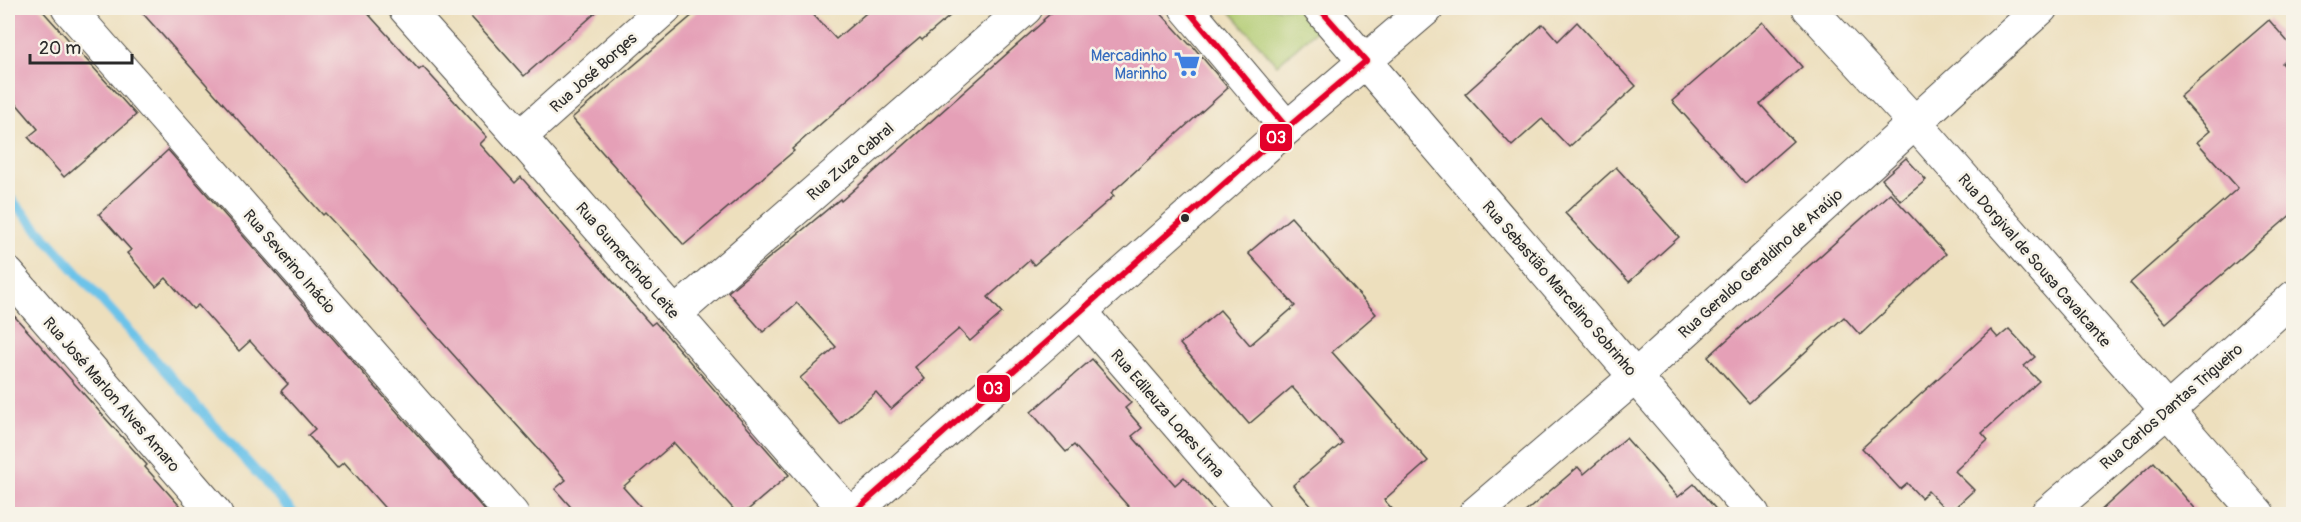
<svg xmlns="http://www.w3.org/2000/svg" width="2301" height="522" viewBox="0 0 2301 522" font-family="Pangolin,sans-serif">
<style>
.green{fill:#b0ca6f;stroke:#6e7a4d;stroke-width:1.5}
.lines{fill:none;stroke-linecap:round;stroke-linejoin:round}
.stream{stroke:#6cc3e9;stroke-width:10}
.building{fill:#e5a0b7}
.minor-casing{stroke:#484641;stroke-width:35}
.minor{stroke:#fff;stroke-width:33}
.bus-1-casing{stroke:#f7f3e8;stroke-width:10}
.bus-1{stroke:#e4002b;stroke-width:6}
.bus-dot{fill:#2b2b2b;stroke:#f7f3e8;stroke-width:2}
.labels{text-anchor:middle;stroke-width:5;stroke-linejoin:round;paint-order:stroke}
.shop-label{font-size:16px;fill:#366cbe;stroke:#f7f3e8;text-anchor:end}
.street-label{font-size:16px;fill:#2b2b2b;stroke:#f7f3e8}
.line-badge{stroke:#f7f3e8;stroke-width:2}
.badge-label{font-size:16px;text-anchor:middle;font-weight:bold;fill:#fff}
</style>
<rect width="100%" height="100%" fill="#f7f3e8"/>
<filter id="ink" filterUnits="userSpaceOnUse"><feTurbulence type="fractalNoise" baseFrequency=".0167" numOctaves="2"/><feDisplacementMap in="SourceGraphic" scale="12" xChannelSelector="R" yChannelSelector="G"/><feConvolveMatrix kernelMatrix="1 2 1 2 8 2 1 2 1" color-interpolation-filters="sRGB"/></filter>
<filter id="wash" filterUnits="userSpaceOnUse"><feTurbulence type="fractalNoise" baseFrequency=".008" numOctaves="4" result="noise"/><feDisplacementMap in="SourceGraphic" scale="24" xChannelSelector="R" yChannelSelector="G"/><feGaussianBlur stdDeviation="1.35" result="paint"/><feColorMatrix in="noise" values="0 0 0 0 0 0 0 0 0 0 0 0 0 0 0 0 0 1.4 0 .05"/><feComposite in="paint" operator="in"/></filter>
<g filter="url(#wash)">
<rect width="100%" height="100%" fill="#eddfbd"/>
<path class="green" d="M1227,8h89l11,12 -50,45z"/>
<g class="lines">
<path class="stream" d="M8,196l286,318"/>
</g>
<g id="blocks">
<g class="building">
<path d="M8,8h32l96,107 -72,62 -36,-40 10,-8 -30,-35z"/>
<path d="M138,8h225l56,62 4,-3 64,70 -7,7 35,39 6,-6 130,148 4,-3 134,153 -46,39h-5l-64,-71 -51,44 24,27h-70l-22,-25 11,-9 -214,-238 -27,-29 -2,2z"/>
<path d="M463,8h138l-77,68z"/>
<path d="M701,8h106l29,31 36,-31h87l-37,32 -2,-2 -33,28 -95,83 2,2 -110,94 -112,-127z"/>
<path d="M1057,8h99l34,37 1,-1 37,44 -117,105 3,3 -80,69 -4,-5 -42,37 14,16 -32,28 -11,-12 -44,38 10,12 -34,30 -15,-17 -36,32 -40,-46 36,-31 -39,-44 -34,29 -35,-40 112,-93 1,2 203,-180 -1,-1z"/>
<path d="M2269,20l25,29v3l-12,11 12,13v136l-128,111 -36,-40 108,-95 -41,-46 13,-11 -30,-34z"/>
<path d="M1577,22l59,64 -67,61 -27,-28 -30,27 -47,-52 78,-70 15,17z"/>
<path d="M1763,22l39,45 -42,37 33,37 -48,42 -73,-82z"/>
<path d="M168,150l231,264 89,100h-98l-46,-52 -7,6 -29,-33 7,-6 -34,-38 7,-7 -38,-43 -11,10 -41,-46 -5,4 -27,-31 -10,9 -29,-34 4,-3 -32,-36z"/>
<path d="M1906,158l20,22 -25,21 -19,-22z"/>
<path d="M1616,167l63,70 -50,45 -64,-69z"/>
<path d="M1890,193l56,61 -86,81 -16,-18 -95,86 -41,-46z"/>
<path d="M1291,217l85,97 -44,38 96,109 -44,39 13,14h-79l-25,-29 49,-42 -50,-56 -43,37 -69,-80 40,-34 30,35 45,-39 -47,-53z"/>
<path d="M8,309l139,156 -2,2 42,47h-179z"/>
<path d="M2009,329l26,28 -11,9 15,15 -57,52 6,7 -33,31 19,19 -25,23 -21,-22 -7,7 -14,-15 -7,6 -38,-41 129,-118 7,8z"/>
<path d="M1092,359l39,44 -6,5 17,20 -10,8 43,49 9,-8 33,37h-82l-61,-69 -8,7 -35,-40z"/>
<path d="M1626,438l52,59 16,-13 26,30h-197l55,-47 6,7z"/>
<path d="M2154,462l46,52h-103z"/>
</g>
</g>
</g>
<g filter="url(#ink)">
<use href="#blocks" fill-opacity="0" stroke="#484641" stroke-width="1.5"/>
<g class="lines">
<g class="minor-casing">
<g id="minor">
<path d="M68,8l444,506"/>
<path d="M405,8l115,129 329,377"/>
<path d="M1186,8l101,120"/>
<path d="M1319,8l434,506"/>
<path d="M1809,8l106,115 343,391"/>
<path d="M520,137l145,-129"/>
<path d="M8,274l208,240"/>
<path d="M1080,311l175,203"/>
<path d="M675,314l351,-306"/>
<path d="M852,514l435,-386 140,-120"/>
<path d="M1475,514l161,-138 405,-368"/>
<path d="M2047,514l120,-103 127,-114"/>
</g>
</g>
<use href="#minor" class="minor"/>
<g class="bus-1-casing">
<g id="bus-1">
<path d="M1186,8l101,120"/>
<path d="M852,514l435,-386 79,-67 -47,-53"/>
</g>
</g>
<use href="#bus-1" class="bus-1"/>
</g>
</g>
<defs>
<g id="supermarket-bare" transform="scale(2.07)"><path d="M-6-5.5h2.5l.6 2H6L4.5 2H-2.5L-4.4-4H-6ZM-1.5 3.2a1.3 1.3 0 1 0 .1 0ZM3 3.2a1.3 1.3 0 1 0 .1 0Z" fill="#3f7fe0" stroke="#f7f3e8" stroke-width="2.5" paint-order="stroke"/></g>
</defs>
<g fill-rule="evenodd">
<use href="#supermarket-bare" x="1187" y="64"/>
</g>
<circle class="bus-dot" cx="1185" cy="218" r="5"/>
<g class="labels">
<g class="shop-label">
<text x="1167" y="61">Mercadinho<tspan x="1167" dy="18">Marinho</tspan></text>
</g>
<g class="street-label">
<text transform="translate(593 72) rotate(-42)" y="6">Rua José Borges</text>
<text transform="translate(850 161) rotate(-41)" y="6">Rua Zuza Cabral</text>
<text transform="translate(628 260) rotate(49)" y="6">Rua Gumercindo Leite</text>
<text transform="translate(2035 260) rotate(49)" y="6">Rua Dorgival de Sousa Cavalcante</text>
<text transform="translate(290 261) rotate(49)" y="6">Rua Severino Inácio</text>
<text transform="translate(1760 263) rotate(-42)" y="6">Rua Geraldo Geraldino de Araújo</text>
<text transform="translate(1560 288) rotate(49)" y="6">Rua Sebastião Marcelino Sobrinho</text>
<text transform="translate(112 394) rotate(49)" y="6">Rua José Marlon Alves Amaro</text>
<text transform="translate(2171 406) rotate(-41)" y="6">Rua Carlos Dantas Trigueiro</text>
<text transform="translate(1168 413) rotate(49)" y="6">Rua Edileuza Lopes Lima</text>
</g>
</g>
<g class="line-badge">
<rect x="1259" y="123" width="34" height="29" rx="6" fill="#e4002b"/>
<rect x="976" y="374" width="35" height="29" rx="6" fill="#e4002b"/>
</g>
<g class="badge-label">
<text x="1276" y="143">03</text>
<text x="993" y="394">03</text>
</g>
<rect width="2301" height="522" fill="none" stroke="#f7f3e8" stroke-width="30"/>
<path d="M30 54v9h102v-9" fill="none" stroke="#2b2b2b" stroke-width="3"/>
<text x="39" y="54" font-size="18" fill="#2b2b2b" stroke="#f7f3e8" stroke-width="4.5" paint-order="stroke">20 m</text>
</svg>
